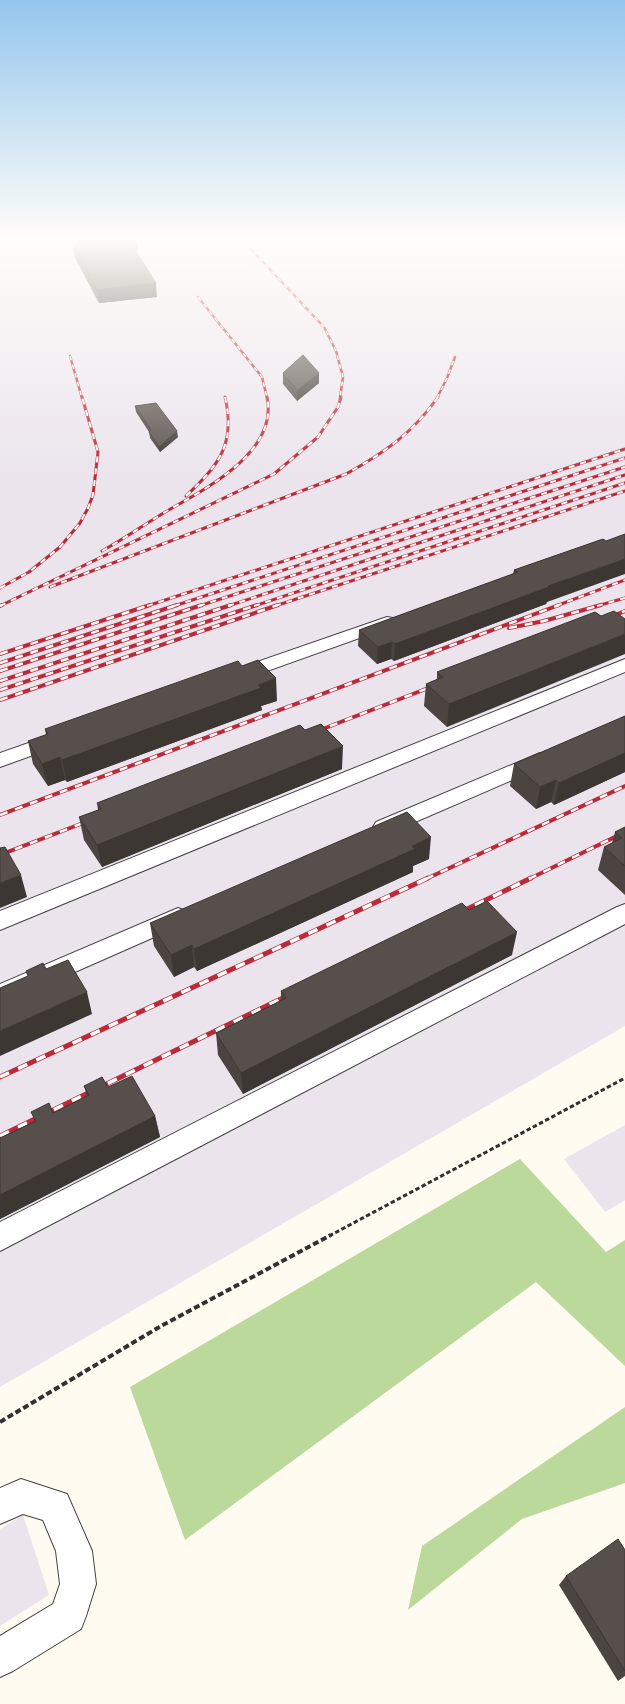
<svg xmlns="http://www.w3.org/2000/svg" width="625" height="1704" viewBox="0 0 625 1704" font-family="'Times New Roman',serif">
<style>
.industrial{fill:#ebe4ed}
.forest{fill:#bad99b}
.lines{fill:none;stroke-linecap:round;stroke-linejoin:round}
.minor-casing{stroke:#424242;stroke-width:2}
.path-far1{stroke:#313131;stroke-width:3;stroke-dasharray:4.5 2.5;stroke-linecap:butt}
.path{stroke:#313131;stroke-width:4;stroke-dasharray:6 3;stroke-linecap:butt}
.minor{fill:#fff;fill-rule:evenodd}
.rail-far3-casing{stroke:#bb2a39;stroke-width:2.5}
.rail-far2-casing{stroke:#bb2a39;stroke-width:3}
.rail-far1-casing{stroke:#bb2a39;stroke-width:4}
.rail-casing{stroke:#bb2a39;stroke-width:5}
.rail-far3{stroke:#fff;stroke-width:1.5;stroke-dasharray:4.5;stroke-linecap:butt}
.rail-far2{stroke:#fff;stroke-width:2;stroke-dasharray:6;stroke-linecap:butt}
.rail-far1{stroke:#fff;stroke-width:2.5;stroke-dasharray:8;stroke-linecap:butt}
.rail{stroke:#fff;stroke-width:3.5;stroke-dasharray:10;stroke-linecap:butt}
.wall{fill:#4b4440}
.shaded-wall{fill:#3d3734}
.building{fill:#574f4b;stroke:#3d3734}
</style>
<rect width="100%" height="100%" fill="#fffbf1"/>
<g class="industrial">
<path d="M0,239h625v787l-625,361z"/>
<path d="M625,1125v75l-20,12 -41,-53z"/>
<path d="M23,1515l26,80 -49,31v-97z"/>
</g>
<g class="forest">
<path d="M520,1159l86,93 19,-12v126l-89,-84 -351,258 -55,-153z"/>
<path d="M625,1407v76l-103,36 -114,91 14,-64z"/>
</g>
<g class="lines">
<g class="minor-casing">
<g id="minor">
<path d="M387,617l6,1 3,4 -3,4 -151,54 -7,2 -7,-2 -2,-4 2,-4z"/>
<path d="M625,659v13l-625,258v-19z"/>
<path d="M57,733l7,1 3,5 -3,5 -64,23v-14z"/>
<path d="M540,753l7,2 3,5 -3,5 -155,67 -8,3 -8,-3 -3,-5 3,-5z"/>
<path d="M625,904v20l-625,327v-29l617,-315z"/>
<path d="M178,908l8,3 4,6 -4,6 -186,82v-21z"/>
<path d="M21,1479l46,15 25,57 4,33 -10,32 -5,13 -68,42 -13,6v-41l53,-32 7,-20 -4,-33 -13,-31 -20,-6 -23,10v-36z"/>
</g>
</g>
<path class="path-far1" d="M329,1236l296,-158"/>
<path class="path" d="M0,1422l161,-96 170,-91"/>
<use href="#minor" class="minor"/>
<g class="rail-far3-casing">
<g id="rail-far3">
<path d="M247,245l77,82 12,24 7,26 -3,21"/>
<path d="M198,297l64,80 5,21"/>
<path d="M70,356l12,42"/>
<path d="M437,398l10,-20 8,-21"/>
</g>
</g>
<g class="rail-far2-casing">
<g id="rail-far2">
<path d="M186,496c33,-31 50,-52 39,-99"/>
<path d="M102,551c22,-12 43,-27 65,-40 38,-22 112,-59 100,-114"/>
<path d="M50,587l296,-113c38,-21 67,-41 92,-77"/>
<path d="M0,588l29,-16 31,-25 20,-24 8,-15 5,-13 5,-43 -16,-55"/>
<path d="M0,606l274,-132 44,-37 20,-30 3,-10"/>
<path d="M147,606l478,-157"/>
<path d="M174,606l451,-148"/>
<path d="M199,606l426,-139"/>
<path d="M228,606l397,-131"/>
<path d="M254,606l371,-123"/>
<path d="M275,606l350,-115"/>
<path d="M556,606l69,-26"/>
<path d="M597,606l28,-8"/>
</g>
</g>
<g class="rail-far1-casing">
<g id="rail-far1">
<path d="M0,606l2,-1"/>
<path d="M607,618l18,-7"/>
<path d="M509,628l35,-7 57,-16"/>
<path d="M0,654l150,-49"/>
<path d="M0,663l177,-58"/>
<path d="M0,671l202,-66"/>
<path d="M0,681l231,-76"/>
<path d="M0,690l257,-85"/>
<path d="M0,700l278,-95"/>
<path d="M315,732l121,-47"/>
<path d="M0,815l559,-210"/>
<path d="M0,855l91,-35"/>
<path d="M426,879l199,-93"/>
<path d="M529,879l96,-47"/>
</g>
</g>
<g class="rail-casing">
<g id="rail">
<path d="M457,914l74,-36"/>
<path d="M0,1077l428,-199"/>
<path d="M0,1136l291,-142"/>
</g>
</g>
<use href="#rail-far3" class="rail-far3"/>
<use href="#rail-far2" class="rail-far2"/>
<use href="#rail-far1" class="rail-far1"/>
<use href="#rail" class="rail"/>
</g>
<g class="wall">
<path d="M76,239h61l1,12h-3l22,46 -58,6 -24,-45 -2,-13 5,-1z"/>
<path d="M283,373l36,10 -22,18 -14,-17z"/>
<path d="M135,406l43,31 -18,15 -10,-14 -1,-6 -13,-20z"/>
<path d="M603,539l-56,63 -1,2 -152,57 -3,-2 -14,5 -19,-18 1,-16 154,-56 1,-4z"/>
<path d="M601,616l-154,111 -23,-21 2,-22 11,-5v-7z"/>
<path d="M277,701l-16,5 1,4 -195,72 -2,-2 -17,6 -15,-22 -5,-23 18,-6 -1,-6z"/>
<path d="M625,716v56l-71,33 -3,-3 -15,7 -26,-23 4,-22z"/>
<path d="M305,730l37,39 -240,98 -18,-27 -5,-23 19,-7 -1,-7z"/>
<path d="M625,827v68l-27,-25 6,-23 8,-4 3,-11z"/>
<path d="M429,859l-16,7v6l-216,99 -3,-4 -20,10 -20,-31 -4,-23z"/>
<path d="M512,955l-269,139 -25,-39 -2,-22 65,-32v-10z"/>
<path d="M84,1086l24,1 47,29 5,21 -160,82v-81l35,-17 -4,-9 22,1 34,-17z"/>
<path d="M625,1550v126l-7,5 -59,-96 7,-9z"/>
</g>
<g class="shaded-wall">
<path d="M128,239h9l1,12 -9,1z"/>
<path d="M156,283l1,14 -58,6 -2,-13z"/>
<path d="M319,373v10l-22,18v-10z"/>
<path d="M177,431l1,6 -18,15 -1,-5z"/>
<path d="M625,559v15l-78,28 -1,2 -152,57 1,-17 153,-58z"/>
<path d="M625,634v20l-178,73 2,-23z"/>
<path d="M392,642l-1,17 -14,5 1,-17z"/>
<path d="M276,678l1,23 -16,5 1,4 -195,72 -5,-22z"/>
<path d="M343,746l-1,23 -240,98 -5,-22z"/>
<path d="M625,753v19l-71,33 5,-22z"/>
<path d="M60,757l5,23 -17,6 -6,-22z"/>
<path d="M556,780l-5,22 -15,7 4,-22z"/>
<path d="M431,837l-2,22 -16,7v6l-216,99 -3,-22z"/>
<path d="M21,875l6,22 -27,11v-25z"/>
<path d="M517,932l-5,23 -269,139 -2,-21z"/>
<path d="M192,945l2,22 -20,10 -3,-22z"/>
<path d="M87,992l5,22 -92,42v-25z"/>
<path d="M155,1116l5,21 -160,82v-24z"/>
</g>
<g class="building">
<path d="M80,239h55h-7l28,44 -59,7 -24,-45 10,-1z"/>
<path d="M303,355l16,18 -22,18 -14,-18z"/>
<path d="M156,403l21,28 -18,16 -10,-15 2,-2 -16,-24z"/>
<path d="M625,534v25l-77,27 1,1 -154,57 -3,-2 -14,5 -19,-17 159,-58 -4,-2 89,-31 3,2z"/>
<path d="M614,611l11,8v15l-176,70 -23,-20 17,-7 -6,-5 158,-60 6,4z"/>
<path d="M258,660l18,18 -18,7 3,3 -199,72 -2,-3 -18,7 -14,-23 20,-7 -3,-5 193,-68 4,5z"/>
<path d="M625,716v37l-66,30 -3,-3 -16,7 -26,-23z"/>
<path d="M321,724l22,22 -246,99 -18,-28 22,-8 -4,-6 203,-78 5,5z"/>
<path d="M407,812l24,25 -19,9 3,3 -221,100 -2,-4 -21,10 -21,-32z"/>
<path d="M625,827v39l-21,-19 18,-9 -7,-6z"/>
<path d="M5,847l16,28 -21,8v-35z"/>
<path d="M487,901l30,31 -276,141 -25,-40 70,-35 -5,-7 181,-88 7,7z"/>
<path d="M68,960l19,32 -87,39v-43l28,-12 -2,-5 17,-8 3,6z"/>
<path d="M132,1076l23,40 -155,79v-57l36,-17 -5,-9 18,-9 4,10 36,-18 -5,-9 18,-9 6,10z"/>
<path d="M618,1539l7,11v121l-59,-95z"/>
</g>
<linearGradient id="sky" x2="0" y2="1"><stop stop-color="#94c6ed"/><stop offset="0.5" stop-color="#fffdf9"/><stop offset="1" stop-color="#fffdf9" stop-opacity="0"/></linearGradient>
<rect width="625" height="477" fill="url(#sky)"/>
</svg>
